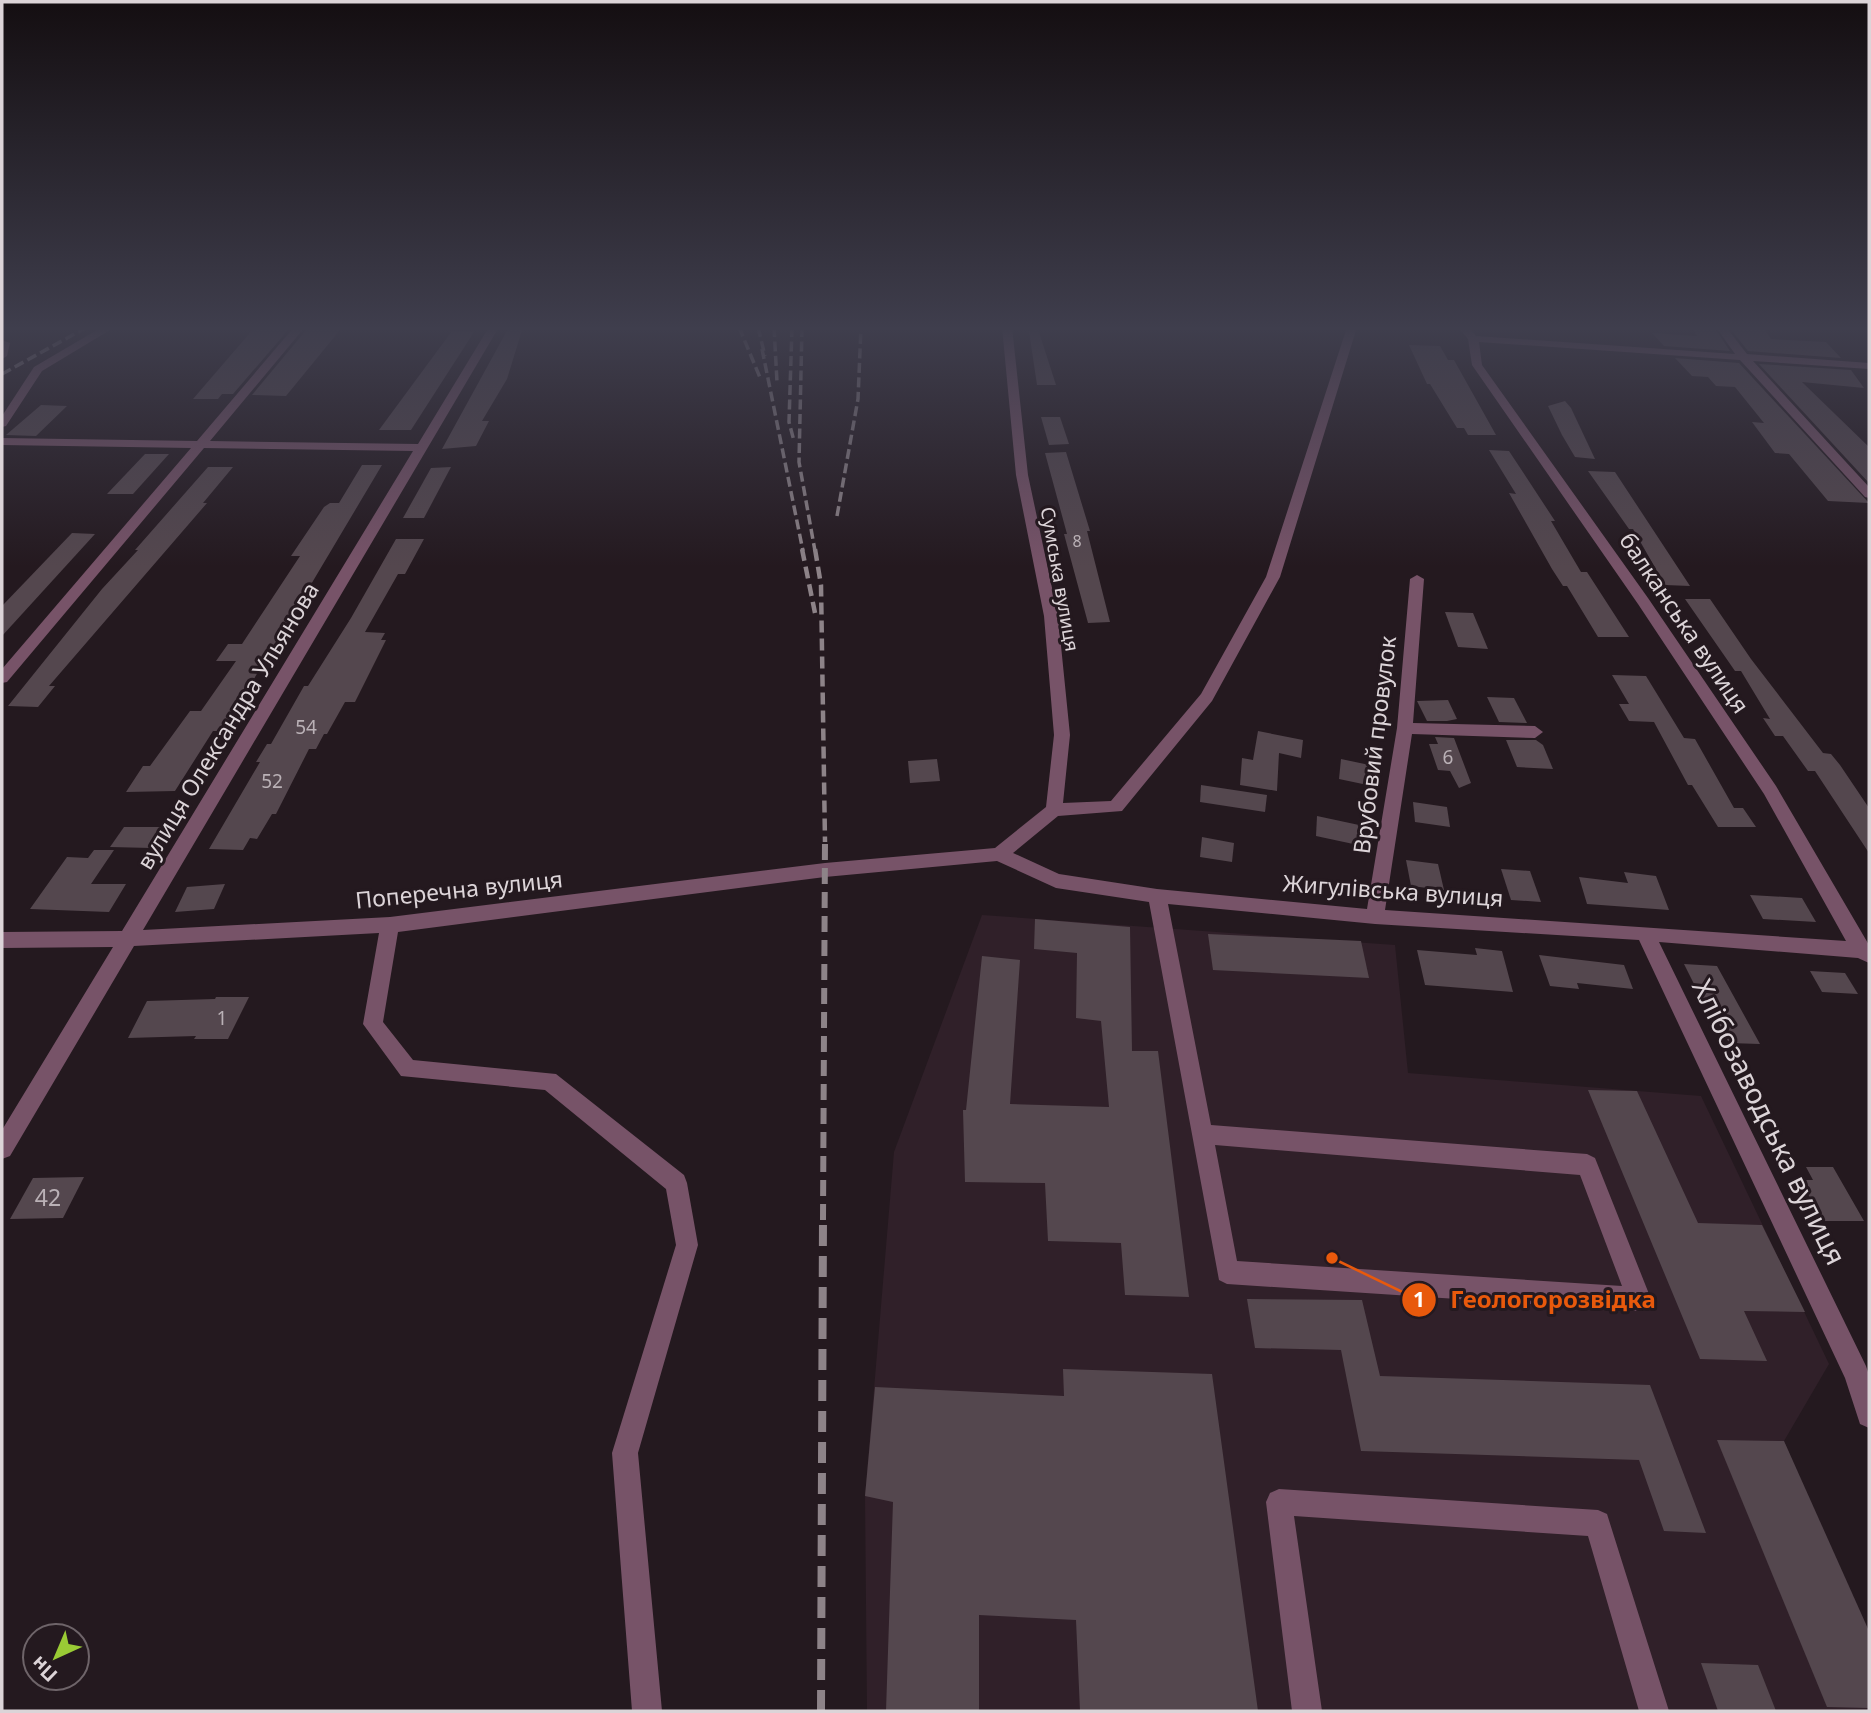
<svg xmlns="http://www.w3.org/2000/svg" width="1871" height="1713" viewBox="0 0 1871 1713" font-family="'Noto Sans',sans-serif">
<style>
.built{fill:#302029}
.building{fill:#54474e}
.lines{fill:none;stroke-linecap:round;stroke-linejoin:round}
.minor{fill:#775368;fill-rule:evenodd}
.rail-far3{stroke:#8d8388;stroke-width:3.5;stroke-dasharray:10 4.5;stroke-linecap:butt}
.rail-far2{stroke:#8d8388;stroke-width:4.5;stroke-dasharray:12 6;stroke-linecap:butt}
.rail-far1{stroke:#8d8388;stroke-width:6;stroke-dasharray:16 8;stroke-linecap:butt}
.rail{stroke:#8d8388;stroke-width:8;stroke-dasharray:21 10;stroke-linecap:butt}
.labels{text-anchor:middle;stroke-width:6;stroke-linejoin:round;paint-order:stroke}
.far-number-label{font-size:16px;fill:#bab1b6}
.far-street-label{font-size:19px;fill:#dcd4d8;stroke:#24191f}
.number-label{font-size:19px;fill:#bab1b6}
.street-label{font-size:23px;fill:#dcd4d8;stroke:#24191f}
.near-number-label{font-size:23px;fill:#bab1b6}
.near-street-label{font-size:28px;fill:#dcd4d8;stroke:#24191f}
.leader{fill:none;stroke:#e8590c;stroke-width:2.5}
.callout-dot{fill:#e8590c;stroke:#24191f;stroke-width:2.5}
.mark-label{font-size:21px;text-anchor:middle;font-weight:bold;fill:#fff}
.callout-label{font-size:24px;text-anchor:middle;font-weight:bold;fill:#e8590c;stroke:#24191f;stroke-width:6;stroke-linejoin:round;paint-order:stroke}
</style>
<rect width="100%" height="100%" fill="#24191f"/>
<path class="built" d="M982,915l413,30 13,128 293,23 128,268 -45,77 85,198v72h-1002l-2,-215 29,-344z"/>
<g class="building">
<path d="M255,327l34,2 -56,65h-11l-4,5h-25z"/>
<path d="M509,327h14l-16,52 -25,42h7l-13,25 -34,3z"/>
<path d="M1691,327h23l16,24 -66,-5 -12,-13 45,3z"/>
<path d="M1729,327h34l8,12 55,3 15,16 -93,-7z"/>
<path d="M307,329l33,1 -54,66 -34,-1z"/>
<path d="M1038,329l18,56h-19l-8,-54z"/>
<path d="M452,331l22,1 -63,98h-32z"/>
<path d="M1409,345l31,1 8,14h6l42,75h-28l-4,-7h-7l-27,-44h-3z"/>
<path d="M1675,358l64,5 130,140 -41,-2 -39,-47 -14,-1 -23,-31 12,1 -29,-36 -19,-1 -8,-9 -16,-1z"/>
<path d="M1759,364l92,6 13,18 -62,-6 67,65v36z"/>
<path d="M1565,401l6,7 24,51 -20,-2 -13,-22 -14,-29z"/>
<path d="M41,405l26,1 -31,30 -30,-1z"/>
<path d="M1041,417h19l9,27 -20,1z"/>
<path d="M1489,450l20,1 46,70h-4l30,51h6l42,65h-31l-31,-51h-4l-11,-17 -43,-76 7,1z"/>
<path d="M1066,452l24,79h-3l23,91 -22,1 -24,-89h3l-22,-81z"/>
<path d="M145,454h24l-36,40h-26z"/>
<path d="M362,465h20l-91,153h4l-10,17h-5l-57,96h-10l-38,60 -49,1 17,-26h7l40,-55h11l35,-50h-20l12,-17h14l58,-88h-9l33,-49 6,-4h9z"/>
<path d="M208,467h25l-30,36h4l-158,183h6l-17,21 -30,-1 94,-117 36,-39h-3z"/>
<path d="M451,467l-27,51h-21l28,-50z"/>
<path d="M1588,471l27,1 75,114 -25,-1 -32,-56h-4z"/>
<path d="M72,533l23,1 -93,102v-30z"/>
<path d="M396,539h28l-19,35h-7l-33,58 20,1 -4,7h5l-31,62h-10l-18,32h-3l-8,15h-7l-33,65h-4l-15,25 -7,-1 -7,12 -34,-1 51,-87h-4l11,-18h4l33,-58h4l43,-68z"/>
<path d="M1685,599h25l41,60 72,94 8,1 9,11 29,43v45l-54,-82h-7l-25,-35h-8l-12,-18 7,1 -29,-48h-6z"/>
<path d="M1445,612l28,1 15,36 -30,-2z"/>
<path d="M1612,675l34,1 38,62 11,1 39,69h9l13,19h-38l-26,-42h-4l-34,-63 -25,-1 -10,-17h10z"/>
<path d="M1487,697l27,1 13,25 -28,-1z"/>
<path d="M1448,700l9,19 -10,2h-20l-10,-20z"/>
<path d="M1258,731l45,9 -2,18 -22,-5 -2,38 -37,-6 2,-27 11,2z"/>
<path d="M1435,737l19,1 17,45 -12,5 -9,-17 -12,-1 -9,-26h9z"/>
<path d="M1506,740h30l7,5 10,24 -36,-2z"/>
<path d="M937,759l3,22 -30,2 -2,-22z"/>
<path d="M1341,759l38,8 -2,20 -38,-8z"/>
<path d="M1201,785l66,10 -2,17 -65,-10z"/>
<path d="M1413,802l34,5 3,20 -35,-5z"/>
<path d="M1317,816l42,9 -1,20 -42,-9z"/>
<path d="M124,827h40l-13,21 -41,-1z"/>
<path d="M1202,837l32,6 -2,19 -32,-5z"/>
<path d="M94,850h20l-23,34h35l-17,28 -79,-3 37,-52 21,1z"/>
<path d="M1406,860l32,4 6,26 -33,-4z"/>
<path d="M1501,869l29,2 11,31 -30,-2z"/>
<path d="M1624,872l32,4 13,34 -82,-6 -8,-27 49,6z"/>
<path d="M225,884l-11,25 -39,3 12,-25z"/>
<path d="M1750,895l52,3 14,24 -53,-3z"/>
<path d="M1035,919l95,8 2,124h26l31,246 -64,-2 -4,-52 -73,-2 -3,-58 -80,-1 -2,-72h3l16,-154 38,4 -10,144 99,3 -8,-86 -25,-3 1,-65 -43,-4z"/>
<path d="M1208,934l153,7 8,37 -156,-8z"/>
<path d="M1475,948l27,3 11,41 -88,-7 -8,-35 60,5z"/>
<path d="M1539,955l85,10 9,24 -56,-6 2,6 -29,-3z"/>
<path d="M1684,964l33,2 43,78 -31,-1 -21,-40 -5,-1z"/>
<path d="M1810,971l35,2 13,21 -36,-2z"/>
<path d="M216,997h33l-21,42h-34l2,-3 -68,2 19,-37 68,-2z"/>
<path d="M1588,1090l49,1 61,132 64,2 43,87 -61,-1 23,50 -67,-2z"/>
<path d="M1806,1167h27l31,54h-41l-23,-41h13z"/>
<path d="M84,1177l-21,41 -53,1 23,-41z"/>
<path d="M1247,1299l115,1 18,76 270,9 56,148 -42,-2 -25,-71 -278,-9 -20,-101 -86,-2z"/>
<path d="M1063,1369l149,5 46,337h-178l-4,-91 -97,-5v96h-93l7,-209 -28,-6 10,-109 189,9z"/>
<path d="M1717,1440l67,1 85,190v77l-42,-1z"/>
<path d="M1701,1663l57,2 18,46h-58z"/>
</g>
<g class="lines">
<g class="minor">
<path d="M102,327h13l-73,44 -36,55 -4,1v-11l32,-49z"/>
<path d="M294,327h11l-95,114 208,3 71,-117h10l-356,603 247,-13 435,-54 170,-15 51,-41 8,-72 -10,-119 -28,-141 -14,-148h10l16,148 30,141 12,119 -7,68 48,-2 90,-107 65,-117 81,-250h10l-77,250 -68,124 -90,110 -64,5 -45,37 46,21 98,15 210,20 30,-181 13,-149 7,-4 7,4 -11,144 122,3 8,6 -8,6 -123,-4 -27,176 461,31 -82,-147 -126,-190 -166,-239 -4,-26 -10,-12h11l7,9 259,18 -19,-27h10l21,27 122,9v6l-116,-8 116,126v11l-4,-1 -125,-137 -261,-18 3,23 166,233 128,188 93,159v18l-11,-5 -199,-16 207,424 3,9v53l-9,-4 -15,-46 -206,-438 -264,-16 -207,-20 43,221 376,29 8,4 56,141 -4,8 -8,4 -412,-27 -8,-4 -70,-378 -93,-14 -59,-27 -172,16 -427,55 -15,90 30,38 143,14 128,101 3,8 11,62 -60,208 24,258h-30l-20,-258 64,-208 -10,-56 -121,-99 -144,-14 -38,-52 16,-91 -245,13 -124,210 -8,3v-29l111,-183 -111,1v-16l120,-1 291,-480 -209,-3 -197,234 -5,1v-14l189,-221 -189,-3v-7l195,3zM1215,1145l365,30 42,111 -385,-25z"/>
<path d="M2,340l8,3 -3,13 -5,3z"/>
<path d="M1279,1489l319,21 9,4 62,197h-30l-51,-175 -294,-20 28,195h-30l-26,-209 4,-9z"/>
</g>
<g class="rail-far3">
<path d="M739,327l22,53"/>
<path d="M758,327l7,29"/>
<path d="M774,327l3,55"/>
<path d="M792,327l-3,95 5,19"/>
<path d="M802,327l-3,135 16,89"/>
<path d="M762,349l41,202"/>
<path d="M2,374l85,-47"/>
<path d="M837,516l21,-117 3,-72"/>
</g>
<g class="rail-far2">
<path d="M802,549l13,64"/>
<path d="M815,549l6,36 4,257"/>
</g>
<path class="rail-far1" d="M823,1220l2,-380"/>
<path class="rail" d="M821,1711l2,-492"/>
</g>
<linearGradient id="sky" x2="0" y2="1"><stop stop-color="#140e11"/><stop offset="0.58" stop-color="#3f3e4d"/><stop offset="1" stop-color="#3f3e4d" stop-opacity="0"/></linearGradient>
<rect width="1871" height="567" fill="url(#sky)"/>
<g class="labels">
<g class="far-number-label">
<text x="1077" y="547">8</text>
</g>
<g class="far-street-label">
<text transform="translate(1060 579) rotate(80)" y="7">Сумська вулиця</text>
</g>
<g class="number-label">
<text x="306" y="734">54</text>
<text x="1448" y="764">6</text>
<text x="272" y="788">52</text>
<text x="222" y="1025">1</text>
</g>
<g class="street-label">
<text transform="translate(1684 623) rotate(56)" y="8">балканська вулиця</text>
<text transform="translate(228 726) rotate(-59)" y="8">вулиця Олександра Ульянова</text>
<text transform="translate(1375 745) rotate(-83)" y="8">Врубовий провулок</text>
<text transform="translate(459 890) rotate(-6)" y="8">Поперечна вулиця</text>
<text transform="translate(1393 891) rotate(4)" y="8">Жигулівська вулиця</text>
</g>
<g class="near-number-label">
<text x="48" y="1206">42</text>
</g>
<g class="near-street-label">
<text transform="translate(1769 1122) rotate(64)" y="10">Хлібозаводська вулиця</text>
</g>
</g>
<path class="leader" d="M1332 1258L1419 1300"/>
<g class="callout-dot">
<circle cx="1332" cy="1258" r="7"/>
<circle cx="1419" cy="1300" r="18"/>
</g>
<g class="mark-label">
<text x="1419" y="1307">1</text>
</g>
<g class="callout-label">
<text x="1553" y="1308">Геологорозвідка</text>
</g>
<rect width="1871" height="1713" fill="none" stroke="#dcd4d8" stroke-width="7"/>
<g transform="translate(56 1657) rotate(224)"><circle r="33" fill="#24191f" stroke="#6e6469" stroke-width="2"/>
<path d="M0-5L12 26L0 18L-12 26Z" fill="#9acb35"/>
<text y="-10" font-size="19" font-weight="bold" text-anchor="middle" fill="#dcd4d8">Пн</text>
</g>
</svg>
